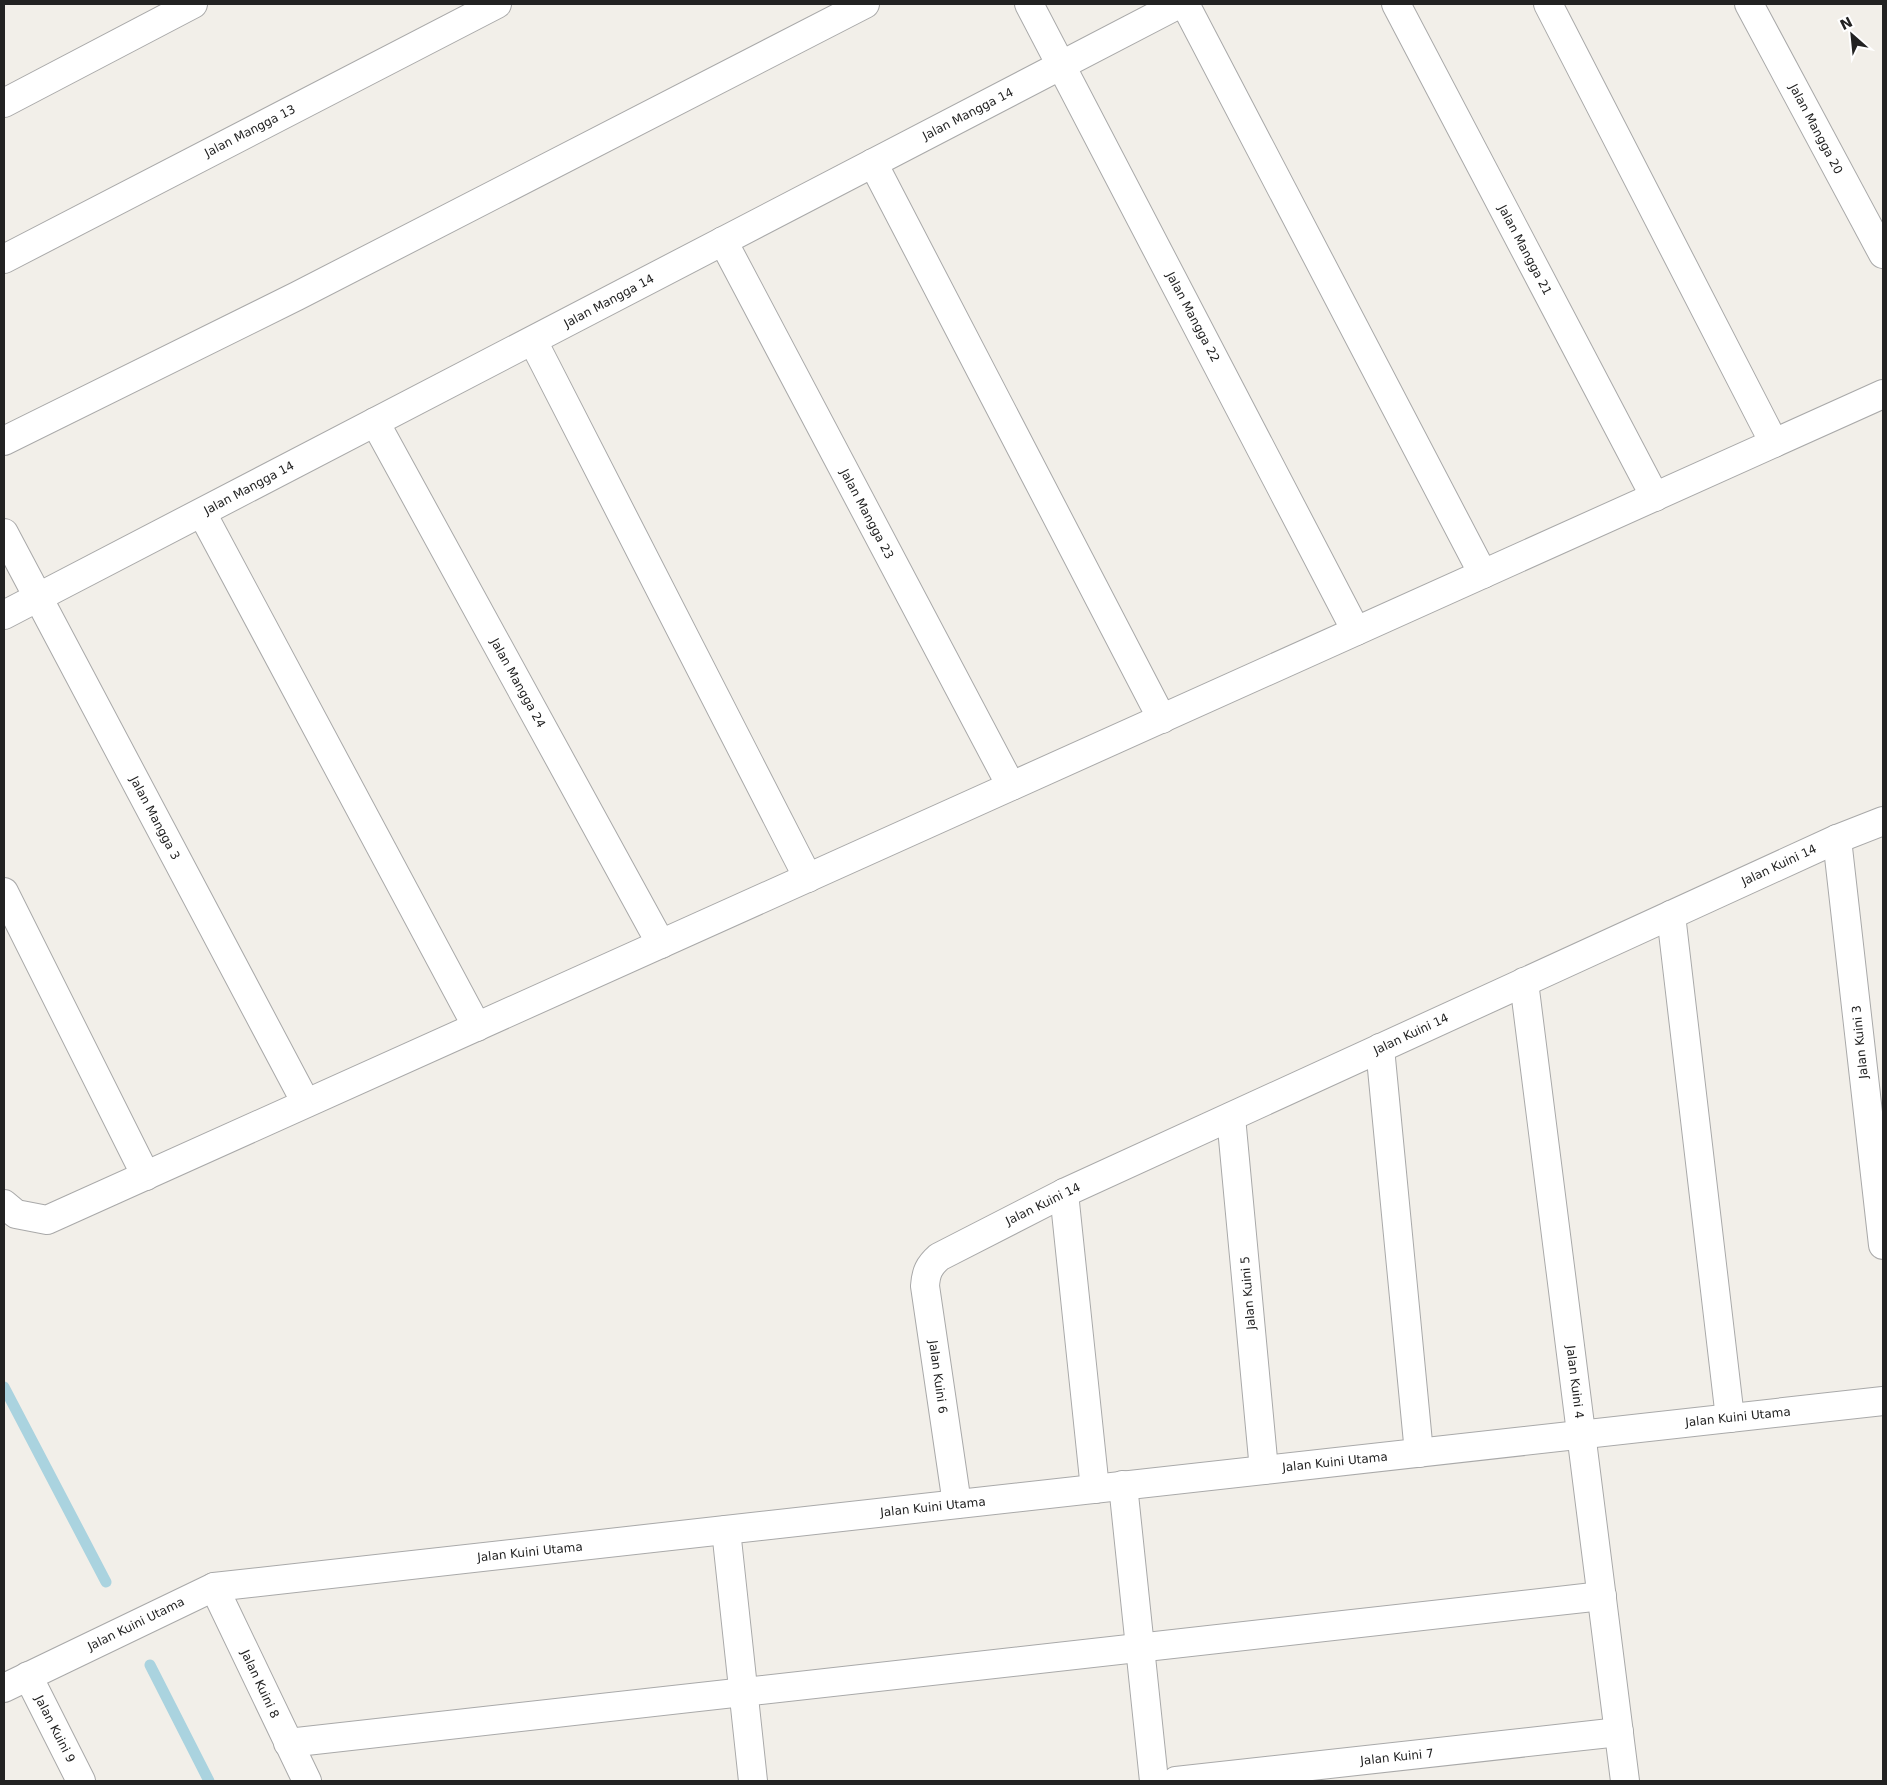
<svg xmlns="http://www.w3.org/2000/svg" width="1887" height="1785" viewBox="0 0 1887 1785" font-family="'DejaVu Sans',sans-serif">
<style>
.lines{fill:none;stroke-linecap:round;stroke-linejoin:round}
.stream{stroke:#aad3df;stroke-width:11}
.minor-casing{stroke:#a9a9a9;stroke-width:30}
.minor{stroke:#fff;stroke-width:28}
.labels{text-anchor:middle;stroke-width:4.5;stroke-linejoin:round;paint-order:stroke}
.street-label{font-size:12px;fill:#222;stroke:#fff}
</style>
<rect width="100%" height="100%" fill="#f2efe9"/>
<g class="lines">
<g class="stream">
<path d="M4,1387l102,195"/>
<path d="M150,1665l59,116"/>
</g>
<g class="minor-casing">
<g id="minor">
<path d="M1029,4l327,627"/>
<path d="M1185,4l298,570"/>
<path d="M1396,4l259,493"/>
<path d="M1548,4l226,439"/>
<path d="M1749,4l134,250"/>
<path d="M4,103l189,-99"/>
<path d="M873,163l289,556"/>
<path d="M723,241l288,545"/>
<path d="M4,259l493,-255"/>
<path d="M533,341l275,537"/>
<path d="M375,422l286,522"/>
<path d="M4,441l293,-145 568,-292"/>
<path d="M202,513l275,514"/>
<path d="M4,533l302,570"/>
<path d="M4,615l1175,-611"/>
<path d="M1837,839l46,406"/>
<path d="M4,892l142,284"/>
<path d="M1671,915l59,503"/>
<path d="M1524,982l101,799"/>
<path d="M1380,1048l39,405"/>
<path d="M1231,1117l33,353"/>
<path d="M1064,1193l31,296"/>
<path d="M4,1204l12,10 31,6 1836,-826"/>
<path d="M1123,1485l31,296"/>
<path d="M957,1504l-32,-218c1,-14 4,-20 14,-29l125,-64 773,-354 46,-18"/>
<path d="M726,1530l27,251"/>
<path d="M214,1587l93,194"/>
<path d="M28,1676l53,105"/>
<path d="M4,1688l210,-101 1669,-186"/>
<path d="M288,1743l1314,-147"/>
<path d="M1176,1781l443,-49"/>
</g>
</g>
<use href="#minor" class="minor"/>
</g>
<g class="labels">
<g class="street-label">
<text transform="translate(968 114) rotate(-27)" y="4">Jalan Mangga 14</text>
<text transform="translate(1816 129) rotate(62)" y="4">Jalan Mangga 20</text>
<text transform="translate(250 131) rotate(-27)" y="4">Jalan Mangga 13</text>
<text transform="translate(1525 250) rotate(62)" y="4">Jalan Mangga 21</text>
<text transform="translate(609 301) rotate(-28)" y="4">Jalan Mangga 14</text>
<text transform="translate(1193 317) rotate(62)" y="4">Jalan Mangga 22</text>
<text transform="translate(249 488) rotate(-28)" y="4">Jalan Mangga 14</text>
<text transform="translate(867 514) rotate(62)" y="4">Jalan Mangga 23</text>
<text transform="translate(518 683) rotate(61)" y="4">Jalan Mangga 24</text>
<text transform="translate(155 818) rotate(62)" y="4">Jalan Mangga 3</text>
<text transform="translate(1779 865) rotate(-25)" y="4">Jalan Kuini 14</text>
<text transform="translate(1411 1034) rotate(-25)" y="4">Jalan Kuini 14</text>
<text transform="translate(1860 1042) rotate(-96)" y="4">Jalan Kuini 3</text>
<text transform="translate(1043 1204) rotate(-26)" y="4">Jalan Kuini 14</text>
<text transform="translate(1248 1293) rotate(-95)" y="4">Jalan Kuini 5</text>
<text transform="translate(938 1377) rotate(82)" y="4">Jalan Kuini 6</text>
<text transform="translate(1575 1382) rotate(83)" y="4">Jalan Kuini 4</text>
<text transform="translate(1738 1417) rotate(-6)" y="4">Jalan Kuini Utama</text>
<text transform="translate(1335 1462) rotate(-6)" y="4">Jalan Kuini Utama</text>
<text transform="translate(933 1507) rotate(-6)" y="4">Jalan Kuini Utama</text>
<text transform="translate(530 1552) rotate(-6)" y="4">Jalan Kuini Utama</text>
<text transform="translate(136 1624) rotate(-26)" y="4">Jalan Kuini Utama</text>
<text transform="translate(260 1684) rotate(65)" y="4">Jalan Kuini 8</text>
<text transform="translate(55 1729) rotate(63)" y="4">Jalan Kuini 9</text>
<text transform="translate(1397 1757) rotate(-6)" y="4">Jalan Kuini 7</text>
</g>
</g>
<rect width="1887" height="1785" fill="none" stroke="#222222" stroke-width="10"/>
<g transform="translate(1852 35) rotate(333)" stroke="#ffffff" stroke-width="4" paint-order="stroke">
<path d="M0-4L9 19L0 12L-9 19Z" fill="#222222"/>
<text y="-8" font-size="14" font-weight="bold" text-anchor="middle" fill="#222222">N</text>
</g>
</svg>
